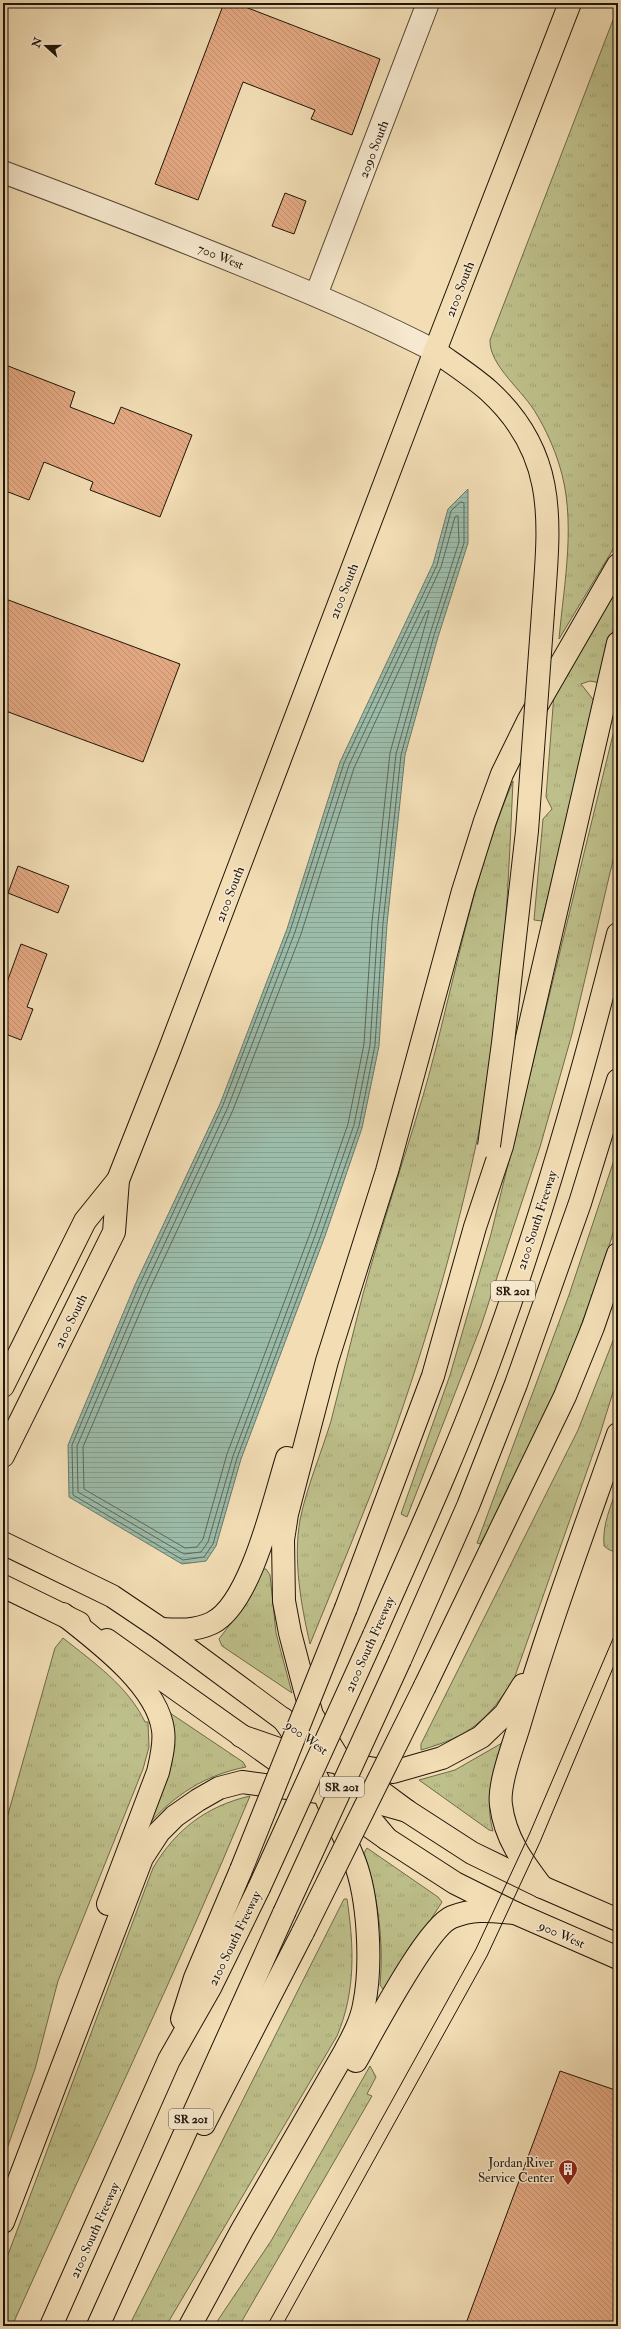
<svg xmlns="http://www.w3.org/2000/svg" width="621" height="2329" viewBox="0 0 621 2329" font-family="'IM FELL Double Pica',serif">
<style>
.grass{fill:url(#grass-tufts);stroke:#6e6a4a}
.water{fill:url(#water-rules);stroke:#6a7969}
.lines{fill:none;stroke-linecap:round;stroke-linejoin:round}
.shore{stroke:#5e6859;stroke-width:1}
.building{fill:url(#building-back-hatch);stroke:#1f1508}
.minor-casing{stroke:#544733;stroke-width:24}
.major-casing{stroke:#1f1508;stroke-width:24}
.highway-casing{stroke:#1f1508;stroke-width:24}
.minor{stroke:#f7e9cf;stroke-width:22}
.major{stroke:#f2ddb5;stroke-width:22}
.highway{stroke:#f2ddb5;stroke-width:22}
.tram{stroke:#1f1508;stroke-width:1}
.highway-bridge-casing{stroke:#1f1508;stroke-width:24;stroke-linecap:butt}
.highway-bridge{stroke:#f2ddb5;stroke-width:22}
.labels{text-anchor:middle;stroke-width:3;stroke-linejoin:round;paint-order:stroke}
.shield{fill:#f7e9cf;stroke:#605544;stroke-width:1}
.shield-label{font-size:12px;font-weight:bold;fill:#1f1508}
.street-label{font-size:13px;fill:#1f1508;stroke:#f7e9cf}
.poi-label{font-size:13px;fill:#1f1508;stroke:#f7e9cf;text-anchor:end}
</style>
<defs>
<pattern id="grass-tufts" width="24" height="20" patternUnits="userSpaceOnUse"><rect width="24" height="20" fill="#bec08b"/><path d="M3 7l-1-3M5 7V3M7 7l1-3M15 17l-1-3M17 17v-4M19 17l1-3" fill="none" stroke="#a3a476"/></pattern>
<pattern id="water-rules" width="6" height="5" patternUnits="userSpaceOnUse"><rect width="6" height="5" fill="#9cbcaa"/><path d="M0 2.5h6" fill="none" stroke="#86a191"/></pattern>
<pattern id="building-back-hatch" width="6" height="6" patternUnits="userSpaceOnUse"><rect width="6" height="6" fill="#e5aa84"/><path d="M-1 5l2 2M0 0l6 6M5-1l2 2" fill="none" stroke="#c49170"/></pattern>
</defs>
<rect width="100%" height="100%" fill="#f2ddb5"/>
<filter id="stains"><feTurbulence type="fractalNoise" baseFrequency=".005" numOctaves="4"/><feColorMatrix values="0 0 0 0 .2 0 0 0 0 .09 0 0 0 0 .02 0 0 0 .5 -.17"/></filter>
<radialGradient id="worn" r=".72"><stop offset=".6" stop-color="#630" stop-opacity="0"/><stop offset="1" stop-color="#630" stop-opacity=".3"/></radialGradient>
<g class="grass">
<path d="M618,7v534l-59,98c5,-56 18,-120 0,-175 -5,-16 -13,-34 -22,-49 -13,-24 -48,-49 -47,-75z"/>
<path d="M618,586v23l-17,74 -11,-2 -9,3 14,18 -53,219 -8,-1 9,-101 9,-10 -6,-12 8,-103z"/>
<path d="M618,714v125l-46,195 -32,113 -59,179 -74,191 -6,-3 49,-139 41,-141z"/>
<path d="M513,781c-5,112 -10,225 -31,335 -22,111 -54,221 -92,328 -25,67 -53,134 -80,200 -9,-39 -17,-84 -10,-124 7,-34 21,-66 31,-99 11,-42 21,-85 32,-127 18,-66 40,-132 60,-198 30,-104 47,-214 90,-315z"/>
<path d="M618,1148v70l-20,62 -45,121 -44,91 -29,52 -3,-1 92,-248z"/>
<path d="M618,1328v48l-18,58 -86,245c-27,42 -44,57 -93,71v-6l157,-314z"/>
<path d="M618,1486v65c-6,1 -9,-1 -14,-5 -2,-22 7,-40 14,-60z"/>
<path d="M263,1569h3l4,6 6,58 16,60 -70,-47 -3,-7 30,-40z"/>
<path d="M63,1638c30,24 65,48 82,84h3l1,25 -6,22 -85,212 -23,88 -32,91v-328l52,-184z"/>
<path d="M170,1713l73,49 3,5c-41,8 -72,28 -99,59z"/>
<path d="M502,1743c-8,30 -18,56 -9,88l-4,-1 -70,-50 36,-10z"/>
<path d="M250,1796c-74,178 -159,353 -238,530h-9v-58l150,-400c23,-39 54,-62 97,-72z"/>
<path d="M367,1848l71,49 4,5 -56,87h-3l-3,-4c4,-43 -2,-90 -16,-132z"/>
<path d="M344,1899h3c7,47 9,92 -10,137l-171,290h-37z"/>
<path d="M370,2066l6,11 -9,17 5,2 -133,230h-25l57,-85z"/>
</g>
<path class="water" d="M468,489v54l-30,94 -33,118 -18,169 -8,122 -17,82 -37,108 -84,223 -25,87 -10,15 -24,3 -113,-67 -1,-52 67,-160 85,-181 67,-175 53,-167 93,-198 15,-55z"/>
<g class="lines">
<g class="shore">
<path d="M461,502l3,1v40l-30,92 -33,120 -18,168 -8,122 -16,81 -38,109 -84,223 -24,86 -9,13 -21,3 -110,-65 -1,-50 67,-159 84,-181 67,-174 54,-168 93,-198 14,-54z"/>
<path d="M458,516l1,26 -29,92 -34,120 -18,169 -8,122 -16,80 -38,108 -83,223 -25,86 -7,10 -17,2 -106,-62 -1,-46 67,-158 84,-181 67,-175 54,-167 92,-198 14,-50z"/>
<path d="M429,611l-39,142 -18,169 -8,122 -16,80 -37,107 -84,223 -24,85 -6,8 -12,1 -101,-59 -1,-42 66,-156 84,-181 68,-176 53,-166 72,-156z"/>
</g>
</g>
<g class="building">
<path d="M224,3h11l145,56 -28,76 -41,-16 4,-9 -72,-28 -45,118 -43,-16z"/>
<path d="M285,193l21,8 -12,33 -22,-8z"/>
<path d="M3,364l72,28 -5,15 44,17 7,-17 71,28 -32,82 -70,-27 3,-8 -49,-20 -15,38 -26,-10z"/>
<path d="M3,598l177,66 -37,98 -140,-52z"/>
<path d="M18,866l51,20 -11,27 -50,-20z"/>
<path d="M21,944l26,10 -20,53 6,2 -12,31 -18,-7v-40z"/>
<path d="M560,2071l58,20v235h-153z"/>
</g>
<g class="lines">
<g class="minor-casing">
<g id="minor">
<path d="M3,172c83,31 166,63 249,97 62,25 123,51 183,82"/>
<path d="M316,295l112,-292"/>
</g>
</g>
<g class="major-casing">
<g id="major">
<path d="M3,1386l82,-165 33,-41 51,-129 266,-700 135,-348"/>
<path d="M3,1456l111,-224 4,-52"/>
<path d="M3,1543l109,53 49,33 246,182 65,42 70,34 76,33"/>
<path d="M3,1586l76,37"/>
<path d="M107,1640l280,199 68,44 60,30 103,45"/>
</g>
</g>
<g class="highway-casing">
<g id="highway">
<path d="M435,351c18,13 37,25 54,40 71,65 60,134 54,221"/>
<path d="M346,1608l87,-232 42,-149 27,-81 116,-503"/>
<path d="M63,1614c34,27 94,71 100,116 2,14 -2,29 -5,42l-50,132"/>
<path d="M161,1629c18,1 34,2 51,-6 39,-19 62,-124 75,-165"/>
<path d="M374,1635c40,-91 82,-182 116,-275 51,-139 92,-283 128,-426"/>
<path d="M400,1660l68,-154 48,-122 64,-181 38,-123"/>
<path d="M425,1686l140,-290 28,-69 25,-73"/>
<path d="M241,1736l58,20 94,16 49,-14 39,-21 24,-23 18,-29"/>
<path d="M387,1839l-21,-25 -25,-52 -29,-47 -6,-21 -16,-61 -6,-32 -1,-61 4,-26 40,-153 60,-190 76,-280 22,-70 17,-47 26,-53 90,-156"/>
<path d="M542,1887c-19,-25 -37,-49 -41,-82 -3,-20 12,-59 18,-79 29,-99 65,-195 99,-292"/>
<path d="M182,2019l13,-41 46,-108"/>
<path d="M356,2061c16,-28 71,-134 96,-144 23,-9 39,-6 63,-4"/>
<path d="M204,2124l99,-192"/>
<path d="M3,2222l139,-364 17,-26 16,-16 23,-16 21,-12 23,-6 115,15 50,14"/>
<path d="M51,2326l118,-266 42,-74 48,-98"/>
<path d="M98,2326l186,-413"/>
<path d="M190,2326l52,-96 102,-177c8,-15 17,-31 20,-48 8,-39 5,-107 -10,-145 -7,-19 -17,-37 -25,-55 -13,-30 -26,-60 -46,-86"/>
</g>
</g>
<use href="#minor" class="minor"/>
<use href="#major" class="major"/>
<use href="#highway" class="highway"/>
<g class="tram">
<path d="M267,2326l209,-377 53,-114 89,-208"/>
<path d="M282,2326l205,-370 53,-114 78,-186"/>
</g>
<g class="highway-bridge-casing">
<g id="highway-bridge">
<path d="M489,1146l14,-103 24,-212 16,-219"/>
<path d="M241,1870l105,-262"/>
<path d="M259,1888l115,-253"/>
<path d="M284,1913l116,-253"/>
<path d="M303,1932l122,-246"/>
</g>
</g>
<use href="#highway-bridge" class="highway-bridge"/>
</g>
<defs>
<g id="building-pin" transform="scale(1)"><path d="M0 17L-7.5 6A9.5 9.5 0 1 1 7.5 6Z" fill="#8f2418" stroke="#f7e9cf"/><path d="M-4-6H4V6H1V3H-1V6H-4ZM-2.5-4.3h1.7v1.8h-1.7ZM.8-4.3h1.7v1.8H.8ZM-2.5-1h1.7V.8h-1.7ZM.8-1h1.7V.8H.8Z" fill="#fff"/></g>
</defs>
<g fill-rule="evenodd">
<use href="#building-pin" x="568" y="2169"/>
</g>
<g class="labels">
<g class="shield">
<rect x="491" y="1281" width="44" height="20" rx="3"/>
<rect x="320" y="1777" width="44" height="20" rx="3"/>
<rect x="169" y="2109" width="44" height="20" rx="3"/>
</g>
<g class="shield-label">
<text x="513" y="1295">SR 201</text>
<text x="342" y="1791">SR 201</text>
<text x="191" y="2123">SR 201</text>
</g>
<g class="street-label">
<text transform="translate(373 149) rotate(-69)" y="5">2090 South</text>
<text transform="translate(221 256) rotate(22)" y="5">700 West</text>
<text transform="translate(459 289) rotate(-69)" y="5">2100 South</text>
<text transform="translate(343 591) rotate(-69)" y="5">2100 South</text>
<text transform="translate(229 894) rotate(-69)" y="5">2100 South</text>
<text transform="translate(536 1220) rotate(-72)" y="5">2100 South Freeway</text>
<text transform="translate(70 1321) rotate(-64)" y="5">2100 South</text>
<text transform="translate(369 1644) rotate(-66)" y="5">2100 South Freeway</text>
<text transform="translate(307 1737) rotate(36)" y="5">900 West</text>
<text transform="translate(562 1934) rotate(24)" y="5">900 West</text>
<text transform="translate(234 1938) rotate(-64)" y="5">2100 South Freeway</text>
<text transform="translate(94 2230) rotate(-66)" y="5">2100 South Freeway</text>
</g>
<g class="poi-label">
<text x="554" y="2167">Jordan River<tspan x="554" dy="15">Service Center</tspan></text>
</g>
</g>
<rect width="621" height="2329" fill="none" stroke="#f2ddb5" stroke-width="16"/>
<rect x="4" y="4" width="613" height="2321" fill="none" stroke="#1f1508" stroke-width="2"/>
<rect x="8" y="8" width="605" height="2313" fill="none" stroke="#1f1508"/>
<g transform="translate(46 46) rotate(291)" stroke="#f7e9cf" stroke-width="3" paint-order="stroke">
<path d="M0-3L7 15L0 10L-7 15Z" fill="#1f1508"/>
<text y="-6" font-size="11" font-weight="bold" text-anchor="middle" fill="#1f1508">N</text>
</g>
<rect width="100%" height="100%" filter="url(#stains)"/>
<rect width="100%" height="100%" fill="url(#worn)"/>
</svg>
